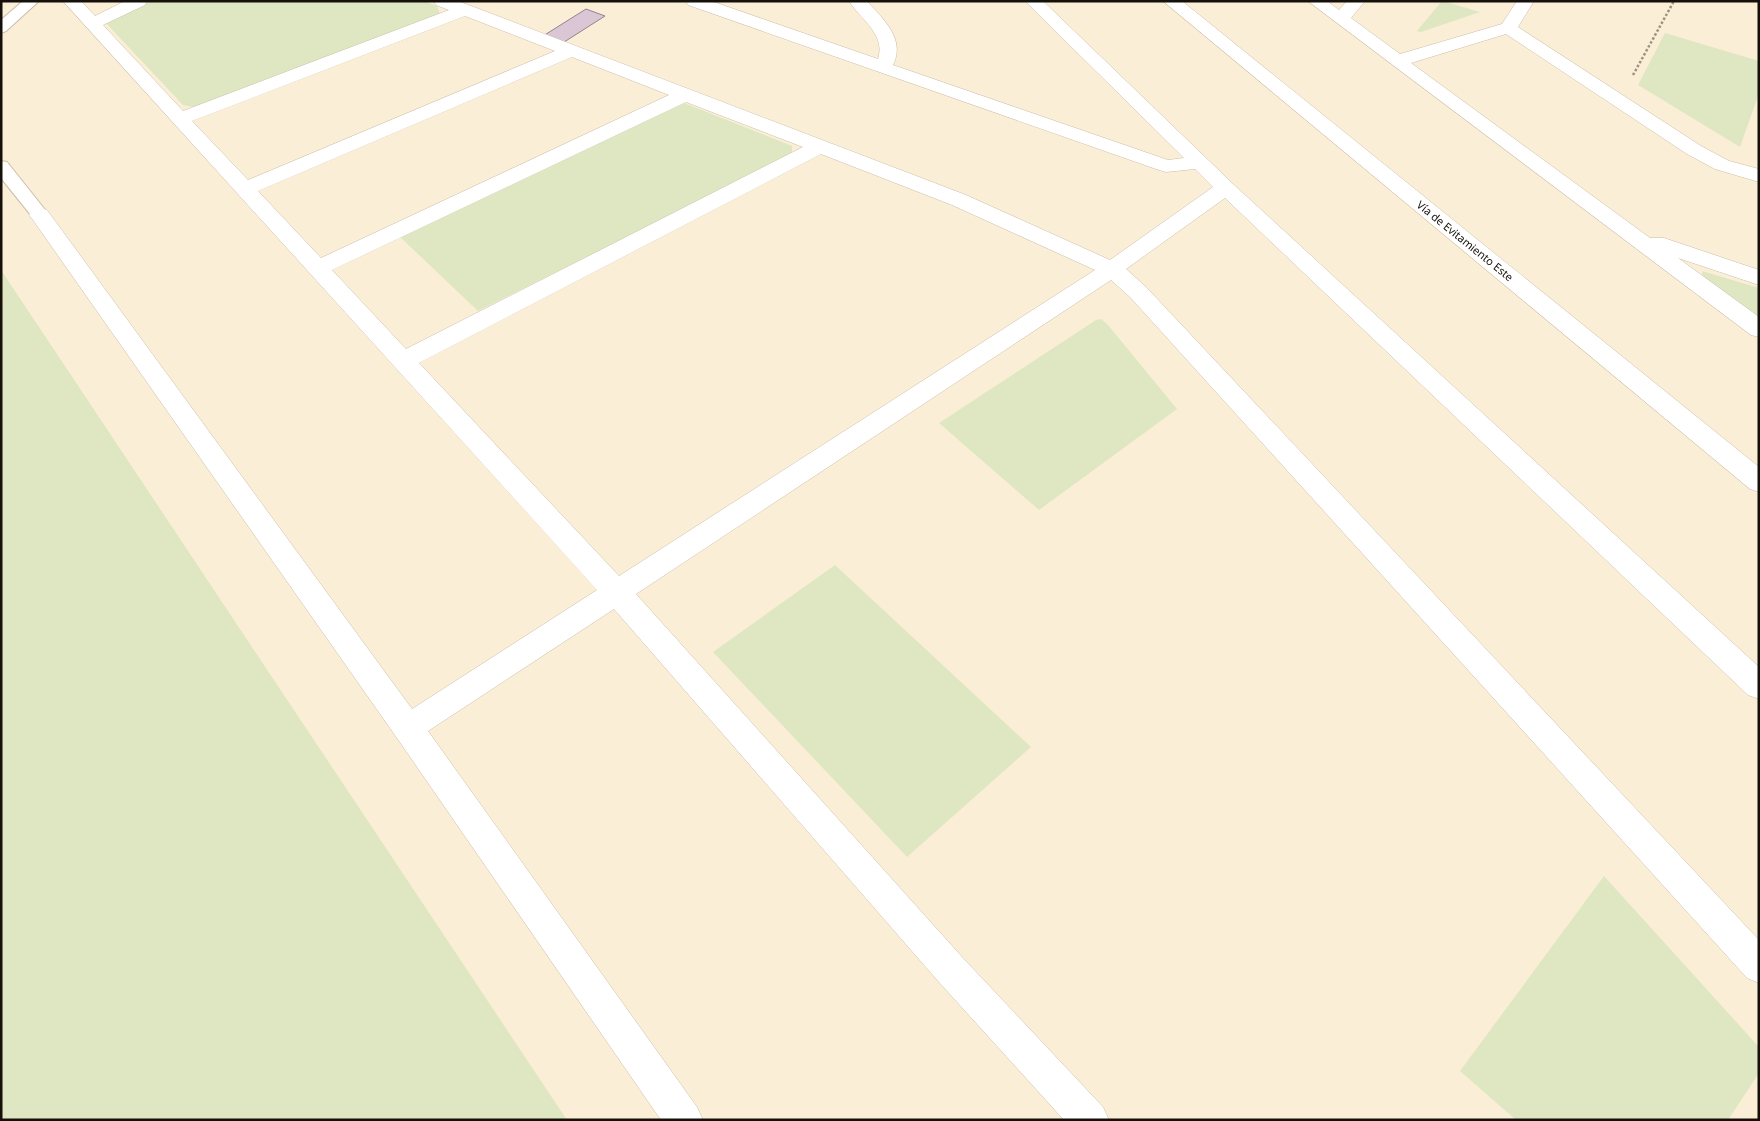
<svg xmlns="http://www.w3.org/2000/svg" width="1760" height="1121" viewBox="0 0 1760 1121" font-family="'Noto Sans',sans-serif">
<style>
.green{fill:#dee7c1}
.building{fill:#dbc6d6;stroke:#958191}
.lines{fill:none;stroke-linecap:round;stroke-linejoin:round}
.lane-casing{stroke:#cabea8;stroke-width:2}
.street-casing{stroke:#cabea8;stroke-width:1}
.highway-casing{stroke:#cabea8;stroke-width:1}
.path{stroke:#9d9383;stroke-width:2.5;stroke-dasharray:2.5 2;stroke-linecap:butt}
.lane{fill:#fff;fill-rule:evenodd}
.street{fill:#fff;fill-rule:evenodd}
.highway{fill:#fff;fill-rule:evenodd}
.labels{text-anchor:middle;stroke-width:4.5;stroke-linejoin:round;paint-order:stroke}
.far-street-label{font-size:11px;fill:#151009;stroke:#fff}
</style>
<rect width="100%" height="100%" fill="#fbeed7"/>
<g class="green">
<path d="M150,1h274l13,5 3,8 -246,93 -11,-2 -78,-83z"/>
<path d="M1442,1h1l37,11 -59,20 -4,-1z"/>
<path d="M1665,33l94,28v32l-19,54 -102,-62z"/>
<path d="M684,103l108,43v8l-314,157 -79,-75z"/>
<path d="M1,270l566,850h-566z"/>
<path d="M1702,271l57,17v34l-56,-41z"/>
<path d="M1101,319l7,6 69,84 -138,101 -100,-87 157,-103z"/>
<path d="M835,565l196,182 -124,110 -194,-205z"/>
<path d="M1604,876l155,171v26l-31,47h-212l-56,-49z"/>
</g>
<path class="building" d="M586,9l19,7 -44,28 -18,-8z"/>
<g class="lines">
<g class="lane-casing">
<g id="lane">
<path d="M23,1h16l-33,30 -5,2v-13z"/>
<path d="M1,161l6,1 39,49 3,4 -3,4h-12l-33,-41z"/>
</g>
</g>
<g class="street-casing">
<g id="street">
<path d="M63,1h18l14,15 30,-15h22l-2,4 -42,20 80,86 266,-101 -13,-5 -2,-4h24l508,194 144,65 103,-73 -18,-18 -29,3 -7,-2 -471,-165 -2,-4h25l167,58c8,-25 -17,-39 -29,-58h18c16,18 39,38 26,64l275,95 16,-2 -159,-157h18l190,183 526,483v32l-11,-4 -523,-497 -99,71 20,18 613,653v43l-12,-5 -617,-681 -19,-17 -475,314 326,363 141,150 6,13h-45l-126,-139 -324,-372 -186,122 269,376 6,13h-42l-264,-382 -364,-518 -4,-5 4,-5 7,-2 7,2 365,499 185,-119zM465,16l90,35 -307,129 -56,-59zM572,57l97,38 -348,163 -63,-67zM686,102l117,45 -397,202 -74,-79zM821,154l131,51 143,65 -476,306 -200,-213z"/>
<path d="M1308,1h19l12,9 8,-9h18l-14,17 49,36 102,-30 15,-23h17l-16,26 183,119 28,15 30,8v13l-44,-13 -28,-15 -181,-120 -95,29 239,175h14l95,32v15l-81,-27 81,59v20l-8,-2z"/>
</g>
</g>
<g class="highway-casing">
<path id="highway" d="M1163,1h19l577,466v25l-9,-3z"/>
</g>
<path class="path" d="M1633,75l41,-74"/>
<use href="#lane" class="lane"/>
<use href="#street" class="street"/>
<use href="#highway" class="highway"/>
</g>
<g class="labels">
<g class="far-street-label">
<text transform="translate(1465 241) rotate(39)" y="4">Vía de Evitamiento Este</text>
</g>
</g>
<rect width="1760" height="1121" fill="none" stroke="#151009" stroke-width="5"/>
</svg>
